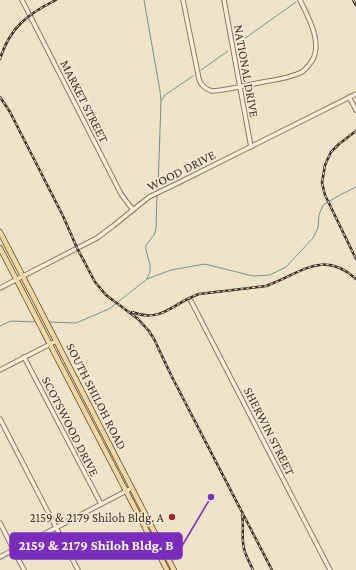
<svg xmlns="http://www.w3.org/2000/svg" width="356" height="570" viewBox="0 0 356 570" font-family="'Crimson Pro',serif">
<style>
.lines{fill:none;stroke-linecap:round;stroke-linejoin:round}
.stream{stroke:#6f938a;stroke-width:1}
.minor-casing{stroke:#8d765c;stroke-width:5.5}
.major-casing{stroke:#5b4430;stroke-width:6}
.minor{stroke:#faf1dc;stroke-width:3.5}
.major{stroke:#f3d9a0;stroke-width:4.5}
.rail-casing{stroke:#3d2e20;stroke-width:2.5}
.rail{stroke:#f7eed8;stroke-width:1;stroke-dasharray:3;stroke-linecap:butt}
.poi-dot{fill:#9e2a2b;stroke:#f7eed8;stroke-width:1.5}
.labels{text-anchor:middle;stroke-width:3;stroke-linejoin:round;paint-order:stroke}
.street-label{font-size:13px;fill:#3d2e20;stroke:#f7eed8}
.poi-label{font-size:13px;fill:#3d2e20;stroke:#f7eed8;text-anchor:end}
.leader{fill:none;stroke:#7b2cbf;stroke-width:1.5}
.callout-dot{fill:#7b2cbf;stroke:#f7eed8;stroke-width:1.5}
.callout{fill:#7b2cbf;stroke:#7b2cbf;stroke-width:1.5}
.callout-label{font-size:14px;text-anchor:middle;font-weight:bold;fill:#fff}
</style>
<rect width="100%" height="100%" fill="#f0e4c8"/>
<g class="lines">
<g class="stream">
<path d="M144,0l16,91 1,10 -3,88"/>
<path d="M237,44l59,-42"/>
<path d="M201,70l27,-19"/>
<path d="M161,101l4,-6 28,-19"/>
<path d="M147,279l3,-7v-7l-4,-15v-5l8,-10 2,-7 1,-33"/>
<path d="M48,322l28,1 33,-14 38,-30 24,-9 34,-6 48,12 17,-1 16,-8 27,-29 5,-10 1,-13 4,-10 17,-10 16,-8"/>
<path d="M0,326l11,-5 25,1"/>
</g>
<g class="minor-casing">
<g id="minor">
<path d="M22,0l99,194 12,16"/>
<path d="M183,0l16,79c2,7 6,10 13,12 17,-1 34,-6 51,-9 13,-2 27,-4 39,-10 4,-3 7,-7 10,-11 11,-19 -4,-44 -12,-61"/>
<path d="M224,0l27,147"/>
<path d="M349,97l7,13"/>
<path d="M0,288l97,-50 16,-12 36,-29 31,-15 176,-88"/>
<path d="M191,301l139,269"/>
<path d="M24,357l77,147"/>
<path d="M0,370l56,-29"/>
<path d="M0,419l78,151"/>
<path d="M0,523l24,47"/>
<path d="M0,557l132,-69"/>
</g>
</g>
<g class="major-casing">
<g id="major">
<path d="M0,232l174,338"/>
<path d="M0,248l167,322"/>
</g>
</g>
<use href="#minor" class="minor"/>
<use href="#major" class="major"/>
<g class="rail-casing">
<g id="rail">
<path d="M353,0l3,5"/>
<path d="M0,59c10,-32 28,-45 56,-59"/>
<path d="M0,97l10,15 53,104 14,32 18,34 11,13 32,24 11,12 5,8 18,38 100,193"/>
<path d="M356,131l-17,13 -8,8 -6,13 -3,18 3,12 31,64"/>
<path d="M132,312c30,12 42,-10 67,-18l67,-8c33,-11 56,-38 90,-7"/>
<path d="M242,515c2,9 0,18 1,27 0,10 6,19 10,28"/>
</g>
</g>
<use href="#rail" class="rail"/>
</g>
<circle class="poi-dot" cx="172" cy="517" r="4"/>
<g class="labels">
<g class="street-label">
<text transform="translate(247 71) rotate(80)" y="5">NATIONAL DRIVE</text>
<text transform="translate(85 101) rotate(63)" y="5">MARKET STREET</text>
<text transform="translate(181 170) rotate(-27)" y="5">WOOD DRIVE</text>
<text transform="translate(97 396) rotate(63)" y="5">SOUTH SHILOH ROAD</text>
<text transform="translate(71 426) rotate(63)" y="5">SCOTSWOOD DRIVE</text>
<text transform="translate(270 431) rotate(63)" y="5">SHERWIN STREET</text>
</g>
<g class="poi-label">
<text x="164" y="522">2159 &amp; 2179 Shiloh Bldg. A</text>
</g>
</g>
<path class="leader" d="M211 497L182 546"/>
<circle class="callout-dot" cx="211" cy="497" r="4"/>
<rect class="callout" x="10" y="533" width="172" height="26" rx="4"/>
<g class="callout-label">
<text x="96" y="550">2159 &amp; 2179 Shiloh Bldg. B</text>
</g>
</svg>
